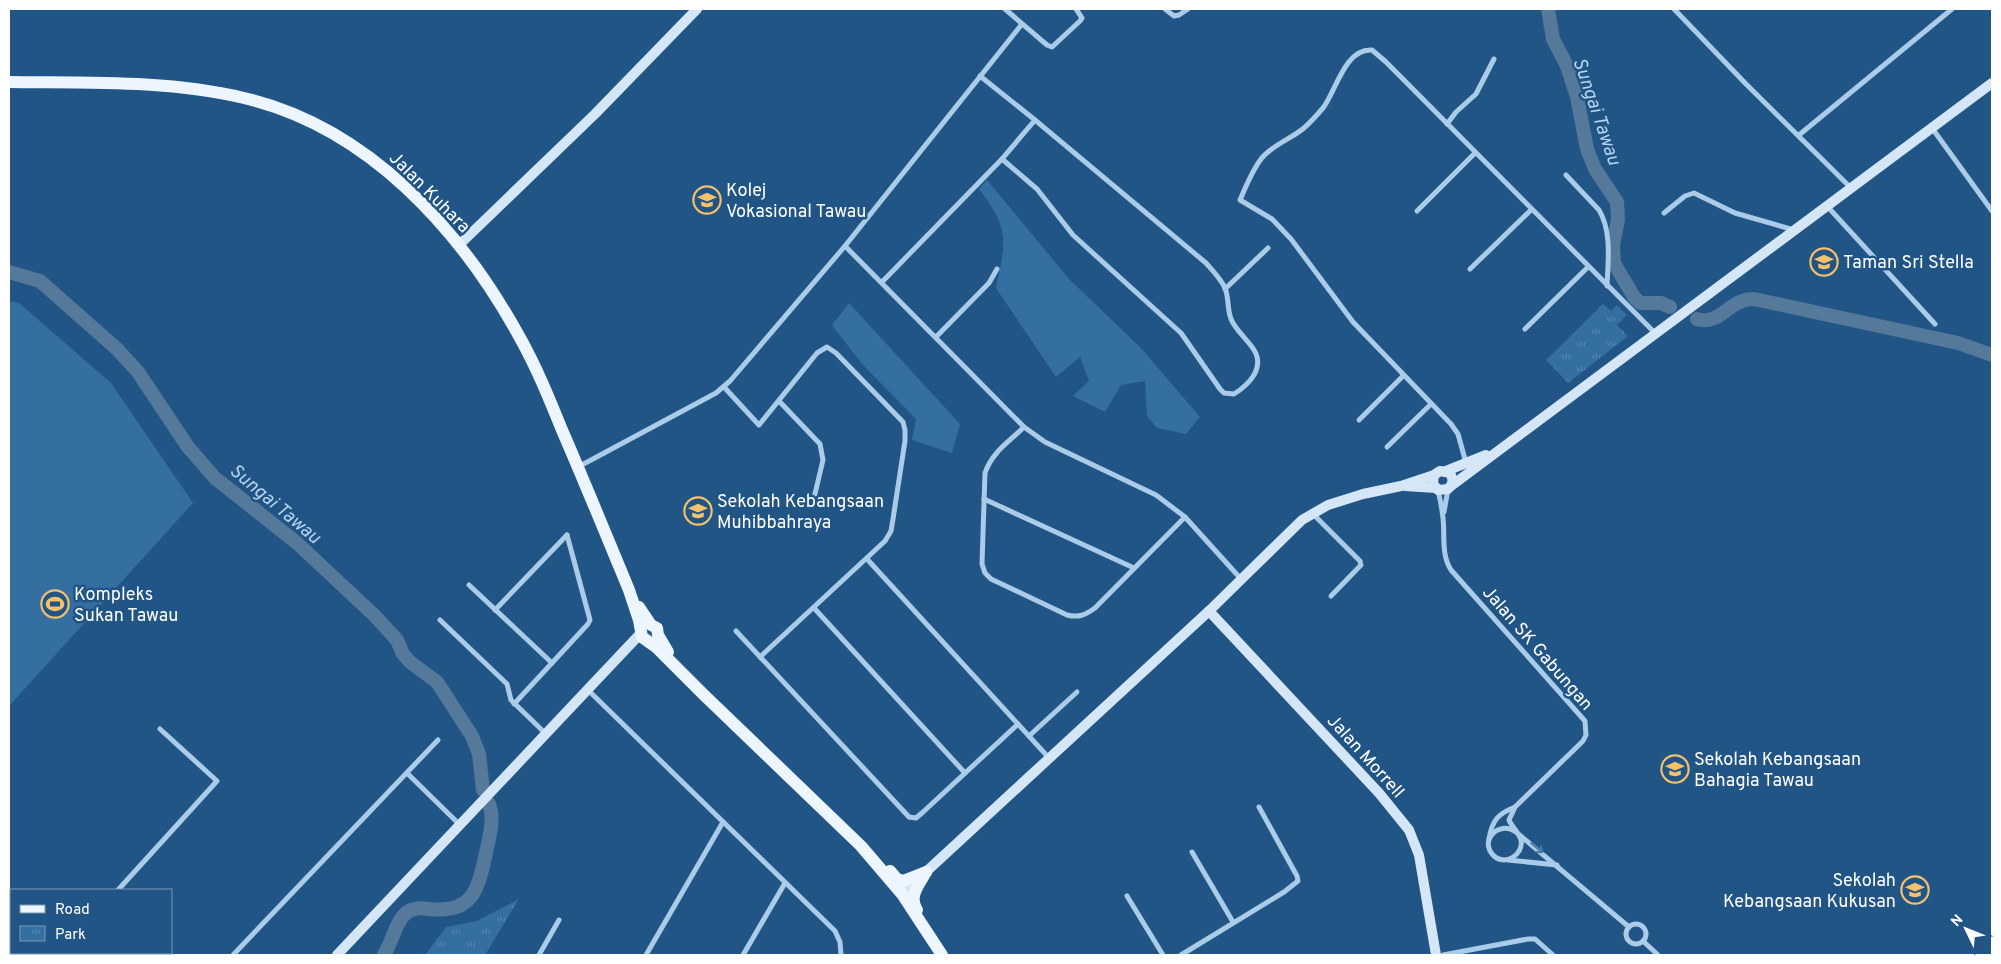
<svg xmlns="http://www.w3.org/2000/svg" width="2001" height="964" viewBox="0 0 2001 964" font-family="Overpass,sans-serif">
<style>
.grass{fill:#356fa2}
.park{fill:url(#park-tufts)}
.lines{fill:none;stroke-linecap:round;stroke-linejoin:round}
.river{stroke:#55799b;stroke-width:14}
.street{stroke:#aacce9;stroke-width:5}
.secondary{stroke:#d5e7f7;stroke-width:10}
.primary{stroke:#edf5fe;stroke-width:12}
.oneway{stroke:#4a79a3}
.labels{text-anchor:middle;stroke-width:5;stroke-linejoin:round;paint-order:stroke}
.poi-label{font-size:18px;fill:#fff;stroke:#215585;text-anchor:start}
.street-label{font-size:18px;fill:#fff;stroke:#215585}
.water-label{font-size:19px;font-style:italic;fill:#b6d5f0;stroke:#215585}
</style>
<defs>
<pattern id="park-tufts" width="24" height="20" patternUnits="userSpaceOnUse" patternTransform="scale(1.25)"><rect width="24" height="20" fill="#356fa2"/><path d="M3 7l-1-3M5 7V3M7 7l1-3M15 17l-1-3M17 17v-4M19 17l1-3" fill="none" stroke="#5385b0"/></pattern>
</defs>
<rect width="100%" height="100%" fill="#215585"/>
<g class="grass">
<path d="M987,180l83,100 71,68 59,69 -14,17 -29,-6 -10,-12 -2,-35 -24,4 -16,27 -32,-16 16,-15 -9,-24 -24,20 -60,-89c10,-47 14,-59 -17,-99z"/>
<path d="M9,301l10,2 92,80 82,120 -184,203z"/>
<path d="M849,303l111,121 -8,29 -40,-13 4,-21 -54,-55 -30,-39z"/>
</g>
<g class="park">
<path d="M1603,304l8,7 6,-6 10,10 -10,10 11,11 -60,47 -22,-23z"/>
<path d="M519,899l-34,56h-60l21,-28 31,-6z"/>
</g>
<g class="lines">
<g class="river">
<path d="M1548,9l5,30 14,27 10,31 10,52 8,20 22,33 1,18 -5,25 1,18 20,34 6,6h21l9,4"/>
<path d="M9,272l31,9 77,68 21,23 50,75 27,31 82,65 78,73 22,24 6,14 7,8 27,20 35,54 7,18 4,36"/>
<path d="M1697,319c25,7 30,-20 57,-20l204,44 34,12"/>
<path d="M384,955c7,-11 12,-33 21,-41 7,-7 16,-6 25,-5 44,5 48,-21 56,-56 3,-15 9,-34 3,-49"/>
</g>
<g class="street">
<path d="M1005,9l42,36 5,2 28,-26 2,-3 -6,-9"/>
<path d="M1165,9l9,7 5,-1 9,-6"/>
<path d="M1674,9l72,75 105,104"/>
<path d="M980,76l55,44 171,143c7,8 15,16 19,25 4,9 2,21 6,31 8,20 37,31 23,56 -5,8 -12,14 -20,19l-10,-1 -4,-4 -39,-56 -108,-98 -36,-46 -35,-30"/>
<path d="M1447,124l9,-12 20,-18 18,-35"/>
<path d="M1932,128l60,83"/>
<path d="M1799,135l153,-126"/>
<path d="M1566,175l33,35c13,21 9,52 8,76"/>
<path d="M1827,206l108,118"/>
<path d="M1417,211l58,-58"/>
<path d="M1664,213l21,-17 9,-3 41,20 59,17"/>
<path d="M845,246l179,181 21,15 111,53 29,22 56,62"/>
<path d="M1470,269l61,-59"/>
<path d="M882,282l120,-123 33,-39"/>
<path d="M1225,289l43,-41"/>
<path d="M1525,329l63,-62"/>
<path d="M936,337l53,-54 8,-14"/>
<path d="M724,387l35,38 58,-72 10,-6 9,6 67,69 2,8v11l-12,78 -2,12 -6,10 -125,116"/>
<path d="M779,401l41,43 3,16 -9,38"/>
<path d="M1359,420l44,-44"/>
<path d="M1024,427c-15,15 -32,25 -39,46l-3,91 3,9 6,6 76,36c12,3 18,0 28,-7l90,-91"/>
<path d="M1387,447l44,-43"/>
<path d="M1466,463l-8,-29 -7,-10 -98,-102 -62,-83 -19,-20 -32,-19c6,-14 12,-29 21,-41 11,-14 30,-20 43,-31 7,-6 13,-13 19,-20 13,-17 22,-60 49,-58l14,12 269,271"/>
<path d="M578,467l138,-74 14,-12 115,-135 177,-222"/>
<path d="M1438,490c2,9 4,19 5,28 2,18 -2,36 8,52l134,151 1,14 -3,6 -68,66c-17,7 -23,13 -26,32"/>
<path d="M984,499l150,69"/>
<path d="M1444,512l4,-23"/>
<path d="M1312,513l48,48 1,4 -30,31"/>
<path d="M867,559l182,199"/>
<path d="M469,585l83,78"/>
<path d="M814,608l151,165"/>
<path d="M495,610l72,-75"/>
<path d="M440,620l67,64 4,16 35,34"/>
<path d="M736,631l173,186 7,1 6,-5 96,-89"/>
<path d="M588,690l247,241 5,11 1,13"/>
<path d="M514,704l74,-80 2,-4 -23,-85"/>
<path d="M1029,736l48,-44"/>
<path d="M407,773l53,52"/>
<path d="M1515,807l-6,13c3,7 10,13 12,20 3,15 -17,27 -28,15 -14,-15 6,-35 23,-23l113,95"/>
<path d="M1192,852l41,70"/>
<path d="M1508,860l49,5"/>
<path d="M118,890l99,-109 -57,-52"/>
<path d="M1127,896l36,59"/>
<circle cx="1636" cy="934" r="10"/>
<path d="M1643,941l15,14"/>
<path d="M60,955l2,-2"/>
<path d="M233,955l205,-215"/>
<path d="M539,955l20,-35"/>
<path d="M646,955l77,-133"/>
<path d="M743,955l42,-72"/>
<path d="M1181,955l103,-63 14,-11 -1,-5 -38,-69"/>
<path d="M1443,955l85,-16h7l18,16"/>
</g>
<g class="secondary">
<path d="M459,245l136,-131 102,-105"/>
<path d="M1446,471l40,-16"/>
<path d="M1405,486l31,2"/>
<path d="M1451,486l541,-403"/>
<path d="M1209,611l170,182 30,37 10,25 17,100"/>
<path d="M902,894l307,-283 93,-91 26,-15 35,-11 38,-8 33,-11 6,-4 10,2c4,7 3,11 -2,16l-10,1 -5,-6 1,-9"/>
<path d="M337,955l304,-322"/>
</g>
<g class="primary">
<path d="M9,82c78,1 159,-2 235,16 124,29 216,131 275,238 17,30 30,62 43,94 23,53 45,107 67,160l10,30 3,17 14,10 47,47 158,152 41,48 40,61"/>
<path d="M639,607l12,18 6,3 1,7 10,17"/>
<path d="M890,871l7,8 6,2 23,-9"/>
<path d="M917,910c-9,-14 2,-25 9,-38"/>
</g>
</g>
<defs><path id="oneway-shaft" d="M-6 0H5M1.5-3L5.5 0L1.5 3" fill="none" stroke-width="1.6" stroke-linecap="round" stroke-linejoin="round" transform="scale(1.25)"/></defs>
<use class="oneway" href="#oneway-shaft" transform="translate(1537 848) rotate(39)"/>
<defs>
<g id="university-ring" transform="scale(1.4375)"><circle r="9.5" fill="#215585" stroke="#f5c26c" stroke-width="1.5"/><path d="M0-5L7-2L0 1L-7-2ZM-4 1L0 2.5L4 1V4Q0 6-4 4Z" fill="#f5c26c"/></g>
<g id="school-ring" transform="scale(1.4375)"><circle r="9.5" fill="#215585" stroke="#f5c26c" stroke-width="1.5"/><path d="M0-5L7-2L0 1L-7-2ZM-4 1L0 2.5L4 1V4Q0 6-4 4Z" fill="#f5c26c"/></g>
<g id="stadium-ring" transform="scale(1.4375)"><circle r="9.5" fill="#215585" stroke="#f5c26c" stroke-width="1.5"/><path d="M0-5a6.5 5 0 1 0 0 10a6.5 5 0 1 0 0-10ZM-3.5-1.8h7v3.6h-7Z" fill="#f5c26c"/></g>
</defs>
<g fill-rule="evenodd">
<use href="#university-ring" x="707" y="200"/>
<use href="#school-ring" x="1824" y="262"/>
<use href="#school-ring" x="698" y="511"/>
<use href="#stadium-ring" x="55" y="604"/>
<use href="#school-ring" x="1675" y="769"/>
<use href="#school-ring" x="1915" y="890"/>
</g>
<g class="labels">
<g class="poi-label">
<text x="726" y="196">Kolej<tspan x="726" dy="21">Vokasional Tawau</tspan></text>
<text x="1843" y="268">Taman Sri Stella</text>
<text x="717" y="507">Sekolah Kebangsaan<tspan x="717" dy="21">Muhibbahraya</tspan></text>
<text x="74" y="600">Kompleks<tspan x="74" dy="21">Sukan Tawau</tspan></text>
<text x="1694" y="765">Sekolah Kebangsaan<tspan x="1694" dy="21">Bahagia Tawau</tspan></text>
<text x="1896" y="886" text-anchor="end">Sekolah<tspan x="1896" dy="21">Kebangsaan Kukusan</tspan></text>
</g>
<g class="street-label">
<text transform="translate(430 192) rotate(45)" y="6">Jalan Kuhara</text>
<text transform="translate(1538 648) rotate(49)" y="6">Jalan SK Gabungan</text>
<text transform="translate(1366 756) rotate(48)" y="6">Jalan Morrell</text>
</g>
<g class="water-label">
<text transform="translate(1598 111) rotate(71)" y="7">Sungai Tawau</text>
<text transform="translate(276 503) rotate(40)" y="7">Sungai Tawau</text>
</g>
</g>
<rect width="2001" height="964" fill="none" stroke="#ffffff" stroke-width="20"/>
<rect x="10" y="889" width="162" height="65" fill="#215585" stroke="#7a99b6"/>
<rect x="20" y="905" width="25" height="8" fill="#edf5fe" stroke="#7a99b6"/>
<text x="55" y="914" font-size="15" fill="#ffffff">Road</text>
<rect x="20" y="926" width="25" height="15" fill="url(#park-tufts)" stroke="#7a99b6"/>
<text x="55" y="939" font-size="15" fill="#ffffff">Park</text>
<g transform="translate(1966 929) rotate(313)" stroke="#215585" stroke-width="4" paint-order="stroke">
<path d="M0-4L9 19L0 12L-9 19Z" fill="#ffffff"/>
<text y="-8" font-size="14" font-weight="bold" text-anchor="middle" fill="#ffffff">N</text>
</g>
</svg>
